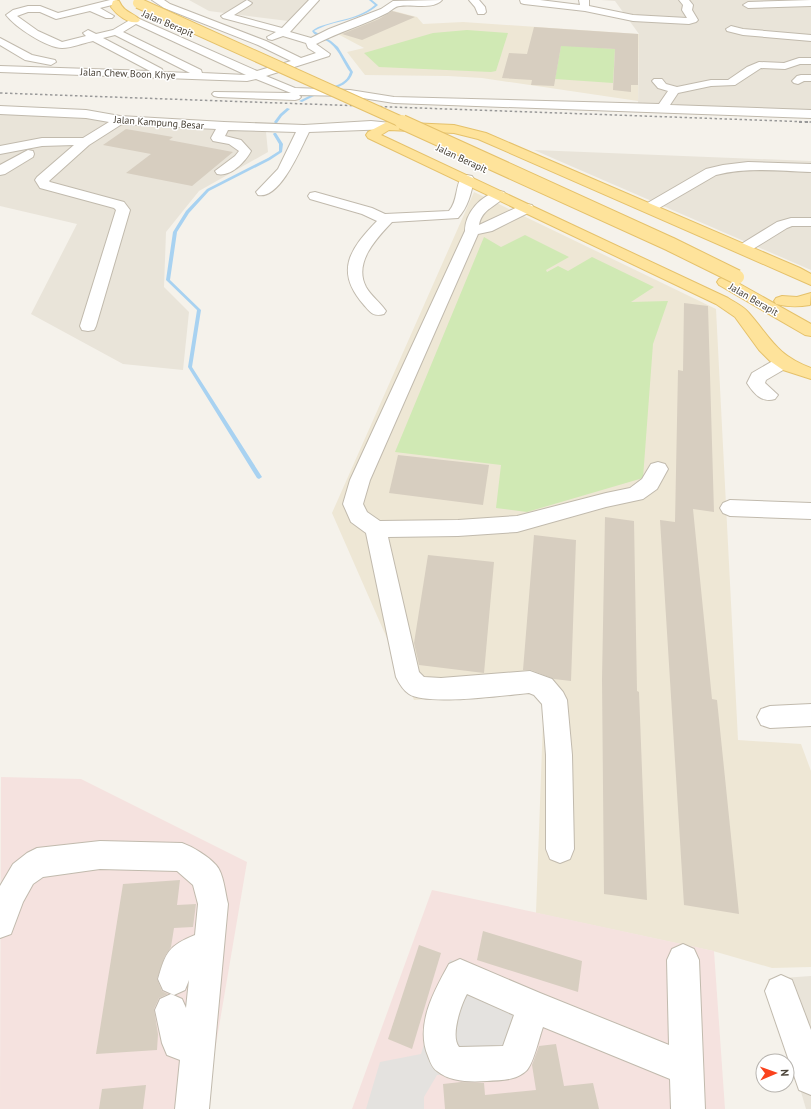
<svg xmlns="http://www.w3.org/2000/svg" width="811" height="1109" viewBox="0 0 811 1109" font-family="'PT Sans',sans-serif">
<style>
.residential{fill:#e9e4d9}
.education{fill:#eee7d5}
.medical{fill:#f5e2df}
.green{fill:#d0e9b4}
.parking{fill:#e4e2df}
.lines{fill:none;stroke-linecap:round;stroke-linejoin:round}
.stream{fill:#a8d2f1;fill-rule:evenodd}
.building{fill:#d7cec0}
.minor-casing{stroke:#c1baad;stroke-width:2}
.major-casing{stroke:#e5c16a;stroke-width:2}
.minor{fill:#fff;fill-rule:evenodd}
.major{fill:#fee39b;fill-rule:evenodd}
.rail-far1{stroke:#999;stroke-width:1.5;stroke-dasharray:2.5 2.5;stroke-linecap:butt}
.rail{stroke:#999;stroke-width:2;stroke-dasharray:3 3;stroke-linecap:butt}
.major-bridge-far1-casing{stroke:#e5c16a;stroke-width:12;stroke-linecap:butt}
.major-bridge-casing{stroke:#e5c16a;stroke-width:16;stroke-linecap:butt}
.major-bridge-far1{stroke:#fee39b;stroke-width:10}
.major-bridge{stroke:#fee39b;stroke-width:14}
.labels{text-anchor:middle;stroke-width:3;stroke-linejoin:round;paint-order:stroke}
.far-street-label{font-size:10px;fill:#4a4338;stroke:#fff}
</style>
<rect width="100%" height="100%" fill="#f5f2eb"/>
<g class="residential">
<path d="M189,0h129l-22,22 -87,-11z"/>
<path d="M601,0h210v112l-173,-6 1,-72 -24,-33z"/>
<path d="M0,114l83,4 43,7 140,7 2,20 -69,39 -33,41 -2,55 25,25 -6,58 -60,-6 -92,-50 46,-90 -77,-18z"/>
<path d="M534,150l277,11v109z"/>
<path d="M811,976v133h-5l-38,-130z"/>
</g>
<g class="education">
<path d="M390,10l27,7 6,7 40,-2 176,12 -1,67 -156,-23 -34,-2 -83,-1 -18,-23 17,-4 -30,-16z"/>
<path d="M474,192l242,117 22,431 63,4 10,27v196l-39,1 -59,-17 -177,-38 8,-220 -130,7 -82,-187z"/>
</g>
<g class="medical">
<path d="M1,777l80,2 166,83 -42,247h-205z"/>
<path d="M432,890l282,61 11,158h-373z"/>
</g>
<g class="green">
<path d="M467,30l41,3 -12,38 -5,1 -112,-5 -15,-14 69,-20z"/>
<path d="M562,40l26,7 27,2 -2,34 -58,-4z"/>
<path d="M525,235l44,22 -23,13 1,2 11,-6 10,5 24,-14 62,30 -23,15 37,-1 -15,43 -10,134 -116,34 -31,-4 5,-43 -106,-13 89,-215 17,10z"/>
</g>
<path class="parking" d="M450,960l24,7 55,23 -11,82 -81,3 -13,22v12h-58l14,-47 41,-8z"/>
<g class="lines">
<g class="stream">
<path d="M369,0h3l6,5c-19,17 -43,14 -64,26l17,10 7,6 15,25c-3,11 -14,16 -25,18v-2c10,-3 19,-5 22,-16 -7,-9 -10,-21 -20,-29 -5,-4 -15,-6 -18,-12 7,-6 17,-7 26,-10 14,-3 26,-7 37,-16z"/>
<path d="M317,92l3,1 -18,9 -3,-1z"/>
<path d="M287,108l3,1 -8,7 -5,7h-2l-1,-1 6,-8z"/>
<path d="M274,133h2l7,11 -1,8 -12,8 -61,31 -20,22 -12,19 -7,48 31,30 -9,57 70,110 -3,2 -2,-1 -69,-111 9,-57 -31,-30 7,-48 13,-21 21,-22 61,-31 11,-7v-7l-6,-10z"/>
</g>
</g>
<g class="building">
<path d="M392,11l23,6 -53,23 -20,-6 37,-15z"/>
<path d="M534,27l104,7v51h-7v7l-18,-2 2,-41 -54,-3 -7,40 -23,-1 1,-5 -30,-2 7,-25 18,1z"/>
<path d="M126,129l47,8 -4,3 64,12 -41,34 -66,-13 25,-19 -48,-9z"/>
<path d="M684,303l24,3 6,206 -21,-3 19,190 5,1 22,214 -55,-9 -24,-385 15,2 3,-152 5,1z"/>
<path d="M398,455l91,10 -6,40 -94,-12z"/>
<path d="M605,517l29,4 3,170 2,1 8,208 -43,-6 -2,-215z"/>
<path d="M534,535l42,5 -5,141 -17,-2 -23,-9h-8z"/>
<path d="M428,555l66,7 -10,111 -65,-8 -5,-22z"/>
<path d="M180,880l-3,25 19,-1 -3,23 -19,1 -3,19 -6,9 -8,23 5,12 6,3 -9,4 -5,11 4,25 -1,16 -61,4 27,-170z"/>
<path d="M483,931l99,30 -4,31 -101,-32z"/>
<path d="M419,945l22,8 -29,96 -24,-10z"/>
<path d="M556,1044l8,42 29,-3 6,26h-154l-2,-25 18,-2 23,1 1,12 51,-5 -4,-25 7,-19z"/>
<path d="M146,1085l-3,24h-44l3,-20z"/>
</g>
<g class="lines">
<g class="minor-casing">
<g id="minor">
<path d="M110,0h6l2,2 -2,2 -16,4 14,8 -2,2h-6l-16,-7 -34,8 -16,-7h-12l-11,4 21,15 22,10 2,1 24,-6 -3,-3 5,-3 8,4 17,-4 22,-13 122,54 34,-10 -33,-16 -94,-37 -12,-8h12l6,4 96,37 35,17 15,-5 -8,-5 -2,-5 -23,-7 -11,4 -4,-1 -1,-2 9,-5 -53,-14 -2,-2 26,-16 5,3 -2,2 -16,10 48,13 27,-28h10l-29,32 21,6 18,-9 52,-20 12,-8 49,-1c-9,10 -30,4 -42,6 -5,0 -9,5 -13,7 -23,12 -48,19 -71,31l14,10 -1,2 -63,20 29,12 55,2 44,7 265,7 9,-13 -10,-3 -6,-7 2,-2h8l4,5 11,3 34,-7h17l19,-13 12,-5 25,1 15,-5h12v6h-11l-15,5 -24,-1 -26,17 -24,1 -33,7 -8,12 141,5v8l-417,-15 -44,-7 -51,-1 2,2 -2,2 -4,1 -77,-3 -4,-1 -2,-2 2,-2 77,1 -35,-14 -9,2 -247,-9v-6l150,5 -57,-30c-10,2 -21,7 -31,7 -15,0 -47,-21 -56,-33l7,-5 15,-4h12l18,7zM136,24l110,51 -44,-2 -1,-3 -78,-38zM115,35l75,38 -27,-1 -1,-3 -59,-31z"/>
<path d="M469,0h10l6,7 1,5 -2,2h-6l-3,-7z"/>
<path d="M520,0h20l40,5 -1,-5h10v6l44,9 54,3 -5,-8 1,-5 -4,-5h10l4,5 -1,5 6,10 -2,2 -7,2 -56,-3 -48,-10 -61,-7 -3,-1z"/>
<path d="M811,0v6l-63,2 -5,-3 5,-3z"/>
<path d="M731,26l12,3 68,6v6l-68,-6 -16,-4 -1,-2z"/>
<path d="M0,38l32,17 23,5 1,2 -5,3 -26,-5 -25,-15z"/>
<path d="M801,75h10v6h-7l-6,3 -4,-1 -2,-2 5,-5z"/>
<path d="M0,106l86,4 34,6 104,6 80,3 67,-4 20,2 2,3 -2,3 -82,3c-8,16 -29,68 -51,63l-2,-3 22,-23 18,-37 -68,-2 -3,6 16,4 10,11c-6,11 -20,26 -34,23l-2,-3 20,-15 4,-5 -10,-7 -16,-3 -2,-3 5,-9 -94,-5 -33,21 -40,36 1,1 74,20 6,8 -34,116 -2,4 -6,1 -6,-1 -2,-4 36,-116 -2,-2 -74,-20 -5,-8 2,-3 37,-32 -32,1 -42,8v-8l42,-8h41l26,-16 -23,-4 -86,-4z"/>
<path d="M28,150l5,1 1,3 -1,3 -28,17 -5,1v-10z"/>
<path d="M748,162l63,2v8c-32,-1 -64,-5 -95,3l-62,36 -5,1 -5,-1 -2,-3 2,-3 62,-36 17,-4z"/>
<path d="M467,175l5,1 2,3c-3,15 -6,28 -16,39l-66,4c-15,16 -39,40 -26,65 5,9 14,15 20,24l-2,3c-11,3 -14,-2 -20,-9 -30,-34 -14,-56 13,-84l-15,-7 -52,-15 -2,-3 2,-3 5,-1 57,16 13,6 64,-3c9,-10 6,-25 13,-35z"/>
<path d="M499,191l5,1 2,3c-9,12 -24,13 -27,30l43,-20 5,-1 5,1 2,3 -2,3 -40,20 -14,3 -108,246 -7,24 4,8 13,9 78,-1 59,-4 89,-23 24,-5 12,-9 9,-15 7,-2 7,2 3,5 -11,20 -14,10 -37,8 -89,25 -59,4 -70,1 31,135 5,5 17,1 89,-7 22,8 11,13 4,8 5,55 2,94 -4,10 -10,4 -10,-4 -4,-10v-94l-4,-51 -8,-9 -5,-2c-23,2 -103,13 -120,1 -6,-4 -10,-11 -13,-17l-30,-144 -15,-11 -8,-18 7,-24 115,-249c0,-18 16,-36 34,-40z"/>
<path d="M791,218h20v8h-19l-5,2 -39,24 -5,1 -5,-1 -2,-3 2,-3 39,-24z"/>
<path d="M784,357l6,1 3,4 -3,4 -24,14 -1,3 13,12 -3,4c-13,4 -21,-5 -28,-16l5,-10 26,-15z"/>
<path d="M730,500l81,3v16l-81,-3 -7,-3 -3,-5 3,-5z"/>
<path d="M811,704v22l-41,2 -9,-3 -4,-8 4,-8 9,-3z"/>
<path d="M100,841l82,2c11,4 26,13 34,22 8,9 9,28 12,39l-19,205h-34l5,-49 -13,-5 -5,-12 -7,-33 5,-11 11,-5 11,5 4,9 3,-28 -4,10 -11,5 -11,-5 -5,-11c8,-27 10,-33 37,-44l3,-31 -5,-19 -16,-14 -77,-2 -57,8 -10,7 -10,18 -12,32 -11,4v-52l13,-22 14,-11 10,-5z"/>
<path d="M683,944l11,5 5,11 6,149h-34l-1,-30 -127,-52c-4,11 -9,35 -16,43 -11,11 -26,10 -40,11 -17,1 -37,1 -50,-10 -5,-3 -7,-10 -9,-15 -13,-31 6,-65 21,-92l11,-5 80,34 129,52 -2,-85 5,-11zM467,994l47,21 -11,31 -44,1c-9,-11 2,-42 8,-53z"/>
<path d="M781,975l11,5 19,50v65l-12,-5 -34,-99 5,-11z"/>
</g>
</g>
<g class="major-casing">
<g id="major">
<path d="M116,0l3,1c6,13 13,10 21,19l-2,2c-10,2 -21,-7 -27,-15l2,-6z"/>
<path d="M387,122l67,3 32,8 314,135 11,6v11l-333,-146 -24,-6 -65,-3 -8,5 347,163c6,4 15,8 20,14 23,26 28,43 63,56v11l-28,-9 -13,-9 -11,-11 -24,-33 -19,-13 -348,-166 -2,-3 2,-3z"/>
<path d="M725,277l6,2 80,45v12l-6,-1 -86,-50 -2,-3 2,-3z"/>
<path d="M811,293l-1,12c-12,2 -22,2 -34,-1l-2,-3 2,-3 6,-2 15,1z"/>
</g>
</g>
<use href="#minor" class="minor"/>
<use href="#major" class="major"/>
<path class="rail-far1" d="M0,93l811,29"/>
<path class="rail" d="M799,122h12"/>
<g class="major-bridge-far1-casing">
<path id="major-bridge-far1" d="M138,3l266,120"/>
</g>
<g class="major-bridge-casing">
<path id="major-bridge" d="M402,122l268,122 67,33"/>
</g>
<use href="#major-bridge-far1" class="major-bridge-far1"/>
<use href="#major-bridge" class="major-bridge"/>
</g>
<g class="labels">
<g class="far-street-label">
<text transform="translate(168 23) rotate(23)" y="4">Jalan Berapit</text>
<text transform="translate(128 73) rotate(2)" y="4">Jalan Chew Boon Khye</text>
<text transform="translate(159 122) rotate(4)" y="4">Jalan Kampung Besar</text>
<text transform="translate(462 158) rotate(25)" y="4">Jalan Berapit</text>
<text transform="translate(754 299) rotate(30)" y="4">Jalan Berapit</text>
</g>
</g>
<g transform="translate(775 1073) rotate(88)"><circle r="19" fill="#ffffff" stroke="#b7b4af"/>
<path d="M0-3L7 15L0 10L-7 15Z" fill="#fa421d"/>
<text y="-6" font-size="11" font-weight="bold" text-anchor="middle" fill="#4a4338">N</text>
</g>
</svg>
